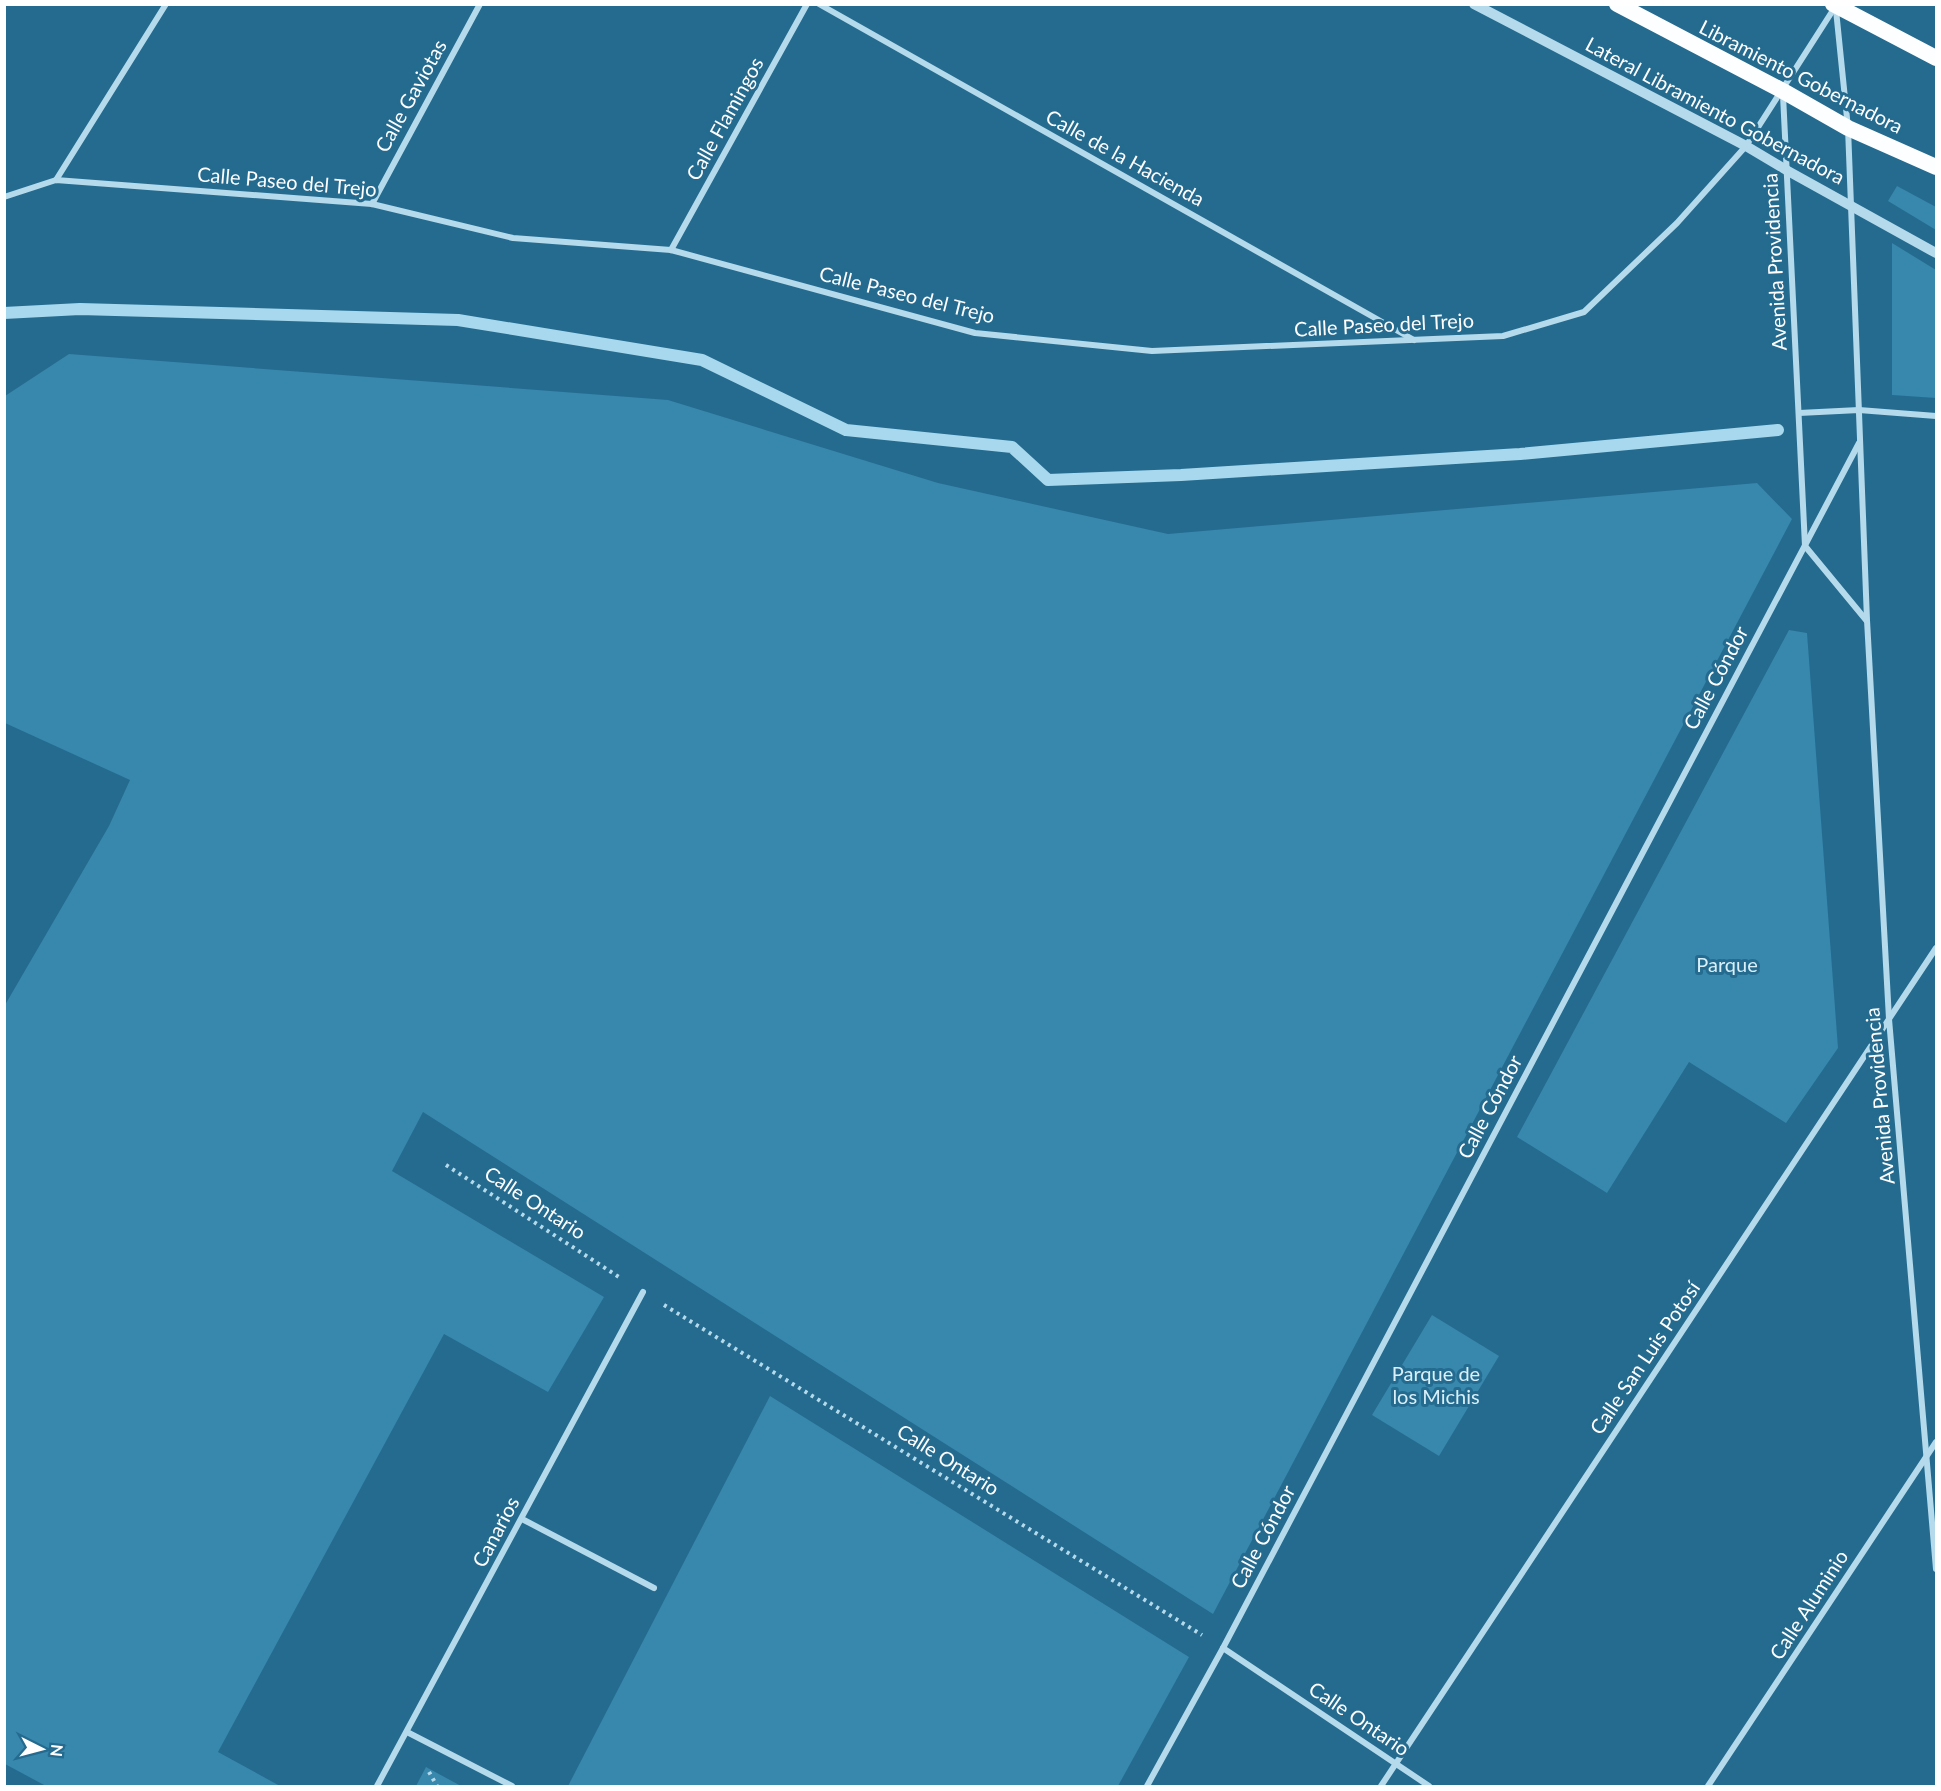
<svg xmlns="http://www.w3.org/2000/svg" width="1941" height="1791" viewBox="0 0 1941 1791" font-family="Lato,sans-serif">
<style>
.green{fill:#3887ac}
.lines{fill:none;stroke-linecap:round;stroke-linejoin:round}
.stream{stroke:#a8d8ed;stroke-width:12}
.path{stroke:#b4daec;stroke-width:4;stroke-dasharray:3 4.5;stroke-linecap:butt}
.minor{stroke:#b4daec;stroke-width:6}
.tertiary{stroke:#b4daec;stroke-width:10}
.trunk{stroke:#fcfeff;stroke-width:16}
.labels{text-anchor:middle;stroke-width:6;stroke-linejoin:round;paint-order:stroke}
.street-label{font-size:20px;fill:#fff;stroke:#246b8f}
.park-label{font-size:20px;fill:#d9eff9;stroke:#246b8f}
</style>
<rect width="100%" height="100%" fill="#246b8f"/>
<g class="green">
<path d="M1897,186l39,21v23l-48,-29z"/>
<path d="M1892,243l44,27v128l-44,-3z"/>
<path d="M69,354l599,46 270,83 230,51 589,-51 35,36 -579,1095 -790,-502 -31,59 212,126 -56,95 -104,-58 -226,418 62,34h-234l-41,-22v-759l104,-179 21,-46 -125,-57v-327z"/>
<path d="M1789,630l18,3 31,415 -52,75 -97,-61 -82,131 -90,-56z"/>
<path d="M1432,1315l67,41 -60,100 -67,-41z"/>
<path d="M770,1396l419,261 -71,129h-550z"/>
<path d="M426,1767l35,19h-45z"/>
</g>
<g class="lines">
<path class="stream" d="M4,313l76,-4 378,11 244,40 144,70 166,17 36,33 133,-5 339,-21 258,-24"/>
<g class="path">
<path d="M446,1165l176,114"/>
<path d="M664,1305l538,330"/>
<path d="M429,1772l8,14"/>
</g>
<g class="minor">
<path d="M819,4l595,336"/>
<path d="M1836,10l12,118 19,492 22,399 47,550"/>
<path d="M1783,95l22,451 61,74"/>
<path d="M56,180l110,-176"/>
<path d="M4,197l52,-17 316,24 141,34 158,12 304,83 177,18 351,-15 81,-24 93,-89 69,-77 89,-139"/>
<path d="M372,204l108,-200"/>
<path d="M671,250l136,-246"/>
<path d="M1799,413l60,-3 77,6"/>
<path d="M522,1519l132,69"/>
<path d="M1223,1648l206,138"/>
<path d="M407,1732l105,54"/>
<path d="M377,1786l266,-494"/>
<path d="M1147,1786l76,-138 636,-1205"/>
<path d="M1381,1786l555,-838"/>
<path d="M1708,1786l228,-344"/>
</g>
<path class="tertiary" d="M1474,4l272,142 42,25 148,82"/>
<g class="trunk">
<path d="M1617,4l166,87 65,37 88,39"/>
<path d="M1833,4l103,54"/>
</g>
</g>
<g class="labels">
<g class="street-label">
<text transform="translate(1801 77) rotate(27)" y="7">Libramiento Gobernadora</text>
<text transform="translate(411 96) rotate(-61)" y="7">Calle Gaviotas</text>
<text transform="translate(1715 111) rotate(28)" y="7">Lateral Libramiento Gobernadora</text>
<text transform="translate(725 119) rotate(-61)" y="7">Calle Flamingos</text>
<text transform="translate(1125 158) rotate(29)" y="7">Calle de la Hacienda</text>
<text transform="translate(287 182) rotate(5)" y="7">Calle Paseo del Trejo</text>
<text transform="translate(1775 262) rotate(-93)" y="7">Avenida Providencia</text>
<text transform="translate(907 295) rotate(14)" y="7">Calle Paseo del Trejo</text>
<text transform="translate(1384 325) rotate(-3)" y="7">Calle Paseo del Trejo</text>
<text transform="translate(1716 678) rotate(-62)" y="7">Calle Cóndor</text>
<text transform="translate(1880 1096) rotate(-95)" y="7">Avenida Providencia</text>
<text transform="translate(1490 1107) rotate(-62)" y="7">Calle Cóndor</text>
<text transform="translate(535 1203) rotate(33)" y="7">Calle Ontario</text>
<text transform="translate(1645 1358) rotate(-56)" y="7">Calle San Luis Potosí</text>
<text transform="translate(948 1460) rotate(32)" y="7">Calle Ontario</text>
<text transform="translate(496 1532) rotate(-62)" y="7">Canarios</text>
<text transform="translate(1263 1537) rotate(-62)" y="7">Calle Cóndor</text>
<text transform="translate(1809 1605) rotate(-57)" y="7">Calle Aluminio</text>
<text transform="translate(1359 1719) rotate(34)" y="7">Calle Ontario</text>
</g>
<g class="park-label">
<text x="1727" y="972">Parque</text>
<text x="1436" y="1381">Parque de<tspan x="1436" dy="23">los Michis</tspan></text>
</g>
</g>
<rect width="1941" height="1791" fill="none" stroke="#ffffff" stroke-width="12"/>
<g transform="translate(42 1749) rotate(96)" stroke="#246b8f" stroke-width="4.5" paint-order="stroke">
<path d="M0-4.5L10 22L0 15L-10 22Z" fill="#ffffff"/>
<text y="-9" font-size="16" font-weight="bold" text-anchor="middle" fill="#ffffff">N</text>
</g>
</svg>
